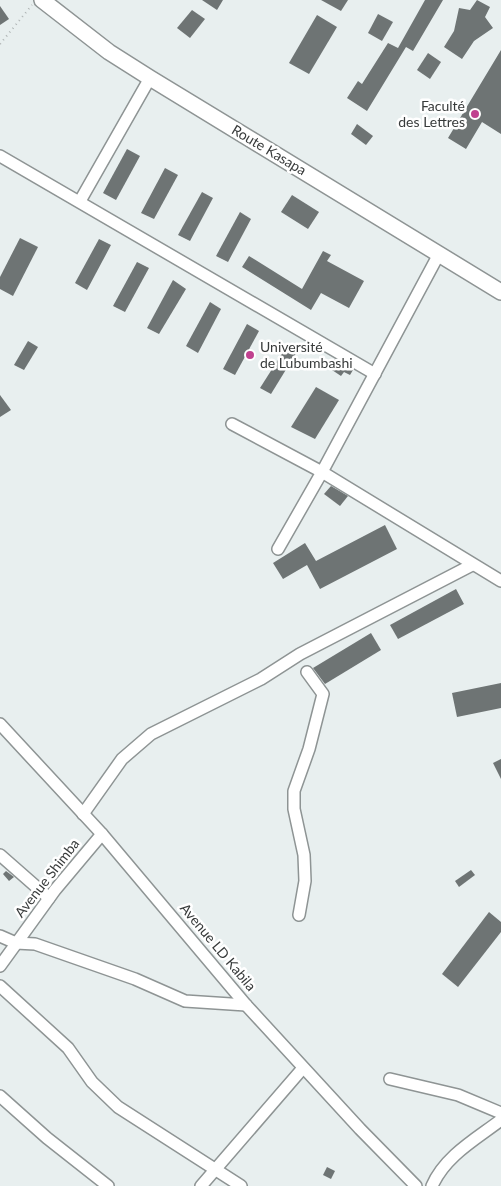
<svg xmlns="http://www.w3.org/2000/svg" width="501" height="1186" viewBox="0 0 501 1186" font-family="Lato,sans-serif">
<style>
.building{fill:#6e7474}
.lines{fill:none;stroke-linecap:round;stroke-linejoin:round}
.minor-casing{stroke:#8e9494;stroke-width:14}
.major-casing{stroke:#8e9494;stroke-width:18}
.path{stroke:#afb4b4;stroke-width:2;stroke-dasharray:1 4;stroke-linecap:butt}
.minor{stroke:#fff;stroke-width:11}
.major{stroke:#fff;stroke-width:15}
.poi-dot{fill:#c0418f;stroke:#fff;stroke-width:2}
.labels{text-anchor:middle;stroke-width:5;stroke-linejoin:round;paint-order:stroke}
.poi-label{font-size:14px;fill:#383b3b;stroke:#fff;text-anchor:end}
.street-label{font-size:14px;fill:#383b3b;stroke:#fff}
</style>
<rect width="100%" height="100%" fill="#e8efef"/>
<g class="building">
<path d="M202,0h21l-6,10z"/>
<path d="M321,0h27l-7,11z"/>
<path d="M425,0h18l-30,51 -7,-4 -39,64 -20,-13 11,-17 4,3 26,-41 10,5z"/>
<path d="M477,0l13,7 -5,10 8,11 -19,13 -12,18 -18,-12 10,-16 5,-23 11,2z"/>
<path d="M0,6l9,13 -9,6z"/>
<path d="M192,10l13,9 -15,19 -13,-10z"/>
<path d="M378,14l15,8 -11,19 -14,-8z"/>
<path d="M317,15l20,12 -28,47 -20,-11z"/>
<path d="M501,50v84l-19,-12 -16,27 -18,-11z"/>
<path d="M428,53l13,9 -11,17 -13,-9z"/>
<path d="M357,124l16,12 -7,9 -15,-11z"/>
<path d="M127,149l13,7 -24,44 -13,-7z"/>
<path d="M165,168l13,7 -24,44 -13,-6z"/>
<path d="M202,192l11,6 -23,43 -12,-6z"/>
<path d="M292,195l27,17 -11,17 -27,-17z"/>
<path d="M240,212l11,7 -23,43 -12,-6z"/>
<path d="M20,238l18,9 -25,49 -13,-7v-12z"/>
<path d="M99,239l12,6 -24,45 -12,-7z"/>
<path d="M323,251l8,4 -4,6 37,20 -15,27 -28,-15 -10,17 -69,-43 7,-11 53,33z"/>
<path d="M137,262l12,6 -24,44 -12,-6z"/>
<path d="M173,280l13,9 -27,45 -12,-6z"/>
<path d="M210,302l11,7 -23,44 -12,-7z"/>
<path d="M247,324l12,7 -24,44 -12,-6z"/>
<path d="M28,341l10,6 -14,23 -10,-5z"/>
<path d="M288,344l10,6 -27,44 -11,-6z"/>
<path d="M334,359l19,11 -3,5 -6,-3 -3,4 -12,-8z"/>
<path d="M316,387l23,13 -24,39 -24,-12z"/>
<path d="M0,395l11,15 -11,7z"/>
<path d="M331,486l17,10 -8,10 -16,-12z"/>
<path d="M385,525l12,24 -77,40 -13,-24 -24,14 -10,-16 32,-20 11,18z"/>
<path d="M456,589l8,15 -66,35 -8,-14z"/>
<path d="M371,633l10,17 -56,34 -12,-16z"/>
<path d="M501,683v25l-44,9 -5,-24z"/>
<path d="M501,759v20l-8,-16z"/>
<path d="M471,870l4,5 -16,12 -4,-6z"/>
<path d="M6,871l8,6 -5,4 -6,-7z"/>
<path d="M489,912l12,10v10l-43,55 -16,-13z"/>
<path d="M327,1167l8,4 -4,8 -8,-4z"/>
</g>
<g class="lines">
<g class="minor-casing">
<g id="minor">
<path d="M0,156l375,218"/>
<path d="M80,201l70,-123"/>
<path d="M439,254l-117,218 179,109"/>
<path d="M232,424l90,48 -44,77"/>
<path d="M0,724l102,110 144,171 114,124 56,57"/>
<path d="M83,814l39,-55 29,-25 110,-55 39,-25 172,-89"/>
<path d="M0,855l49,43"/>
<path d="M299,915l6,-34 -1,-26 -10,-46v-18l15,-42 14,-55 -16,-22"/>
<path d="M0,936l16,7 19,1 100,35 50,22 61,4"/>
<path d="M0,966l55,-76 47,-56"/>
<path d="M0,986l68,62 24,34 26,25 123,79"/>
<path d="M390,1079l68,16 43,18"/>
<path d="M0,1096l47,42 61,48"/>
<path d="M201,1186l102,-118"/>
<path d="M432,1186c13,-30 44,-47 69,-66"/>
</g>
</g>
<g class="major-casing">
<path id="major" d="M42,0l67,52 41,26 351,214"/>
</g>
<path class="path" d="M0,44l32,-39"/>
<use href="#minor" class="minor"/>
<use href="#major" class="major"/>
</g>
<g class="poi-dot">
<circle cx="475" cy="114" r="5"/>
<circle cx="250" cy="355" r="5"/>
</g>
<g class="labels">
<g class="poi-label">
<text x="465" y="111">Faculté<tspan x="465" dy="16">des Lettres</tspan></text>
<text x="260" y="352" text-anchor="start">Université<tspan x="260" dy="16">de Lubumbashi</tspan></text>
</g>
<g class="street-label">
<text transform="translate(269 150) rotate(31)" y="5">Route Kasapa</text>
<text transform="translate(47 878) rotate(-52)" y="5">Avenue Shimba</text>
<text transform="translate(218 947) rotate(50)" y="5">Avenue LD Kabila</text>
</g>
</g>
</svg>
